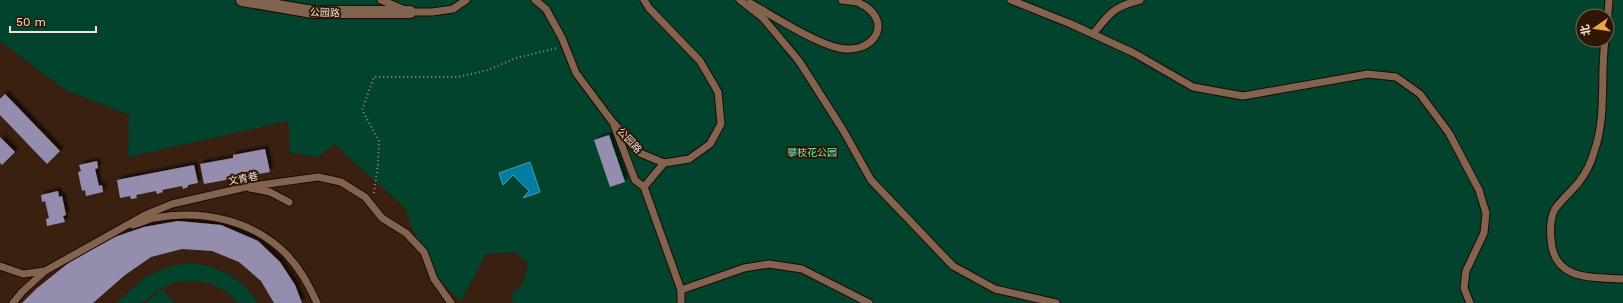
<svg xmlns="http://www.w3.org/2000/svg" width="1623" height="303" viewBox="0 0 1623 303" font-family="'Work Sans','Noto Sans SC',sans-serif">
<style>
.green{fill:#01432d;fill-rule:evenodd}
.water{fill:#007da2;stroke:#499bb2}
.building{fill:#948dae;filter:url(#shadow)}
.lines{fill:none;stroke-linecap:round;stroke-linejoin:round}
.service-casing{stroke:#200900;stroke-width:9}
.minor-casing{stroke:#200900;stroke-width:14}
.path{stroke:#9e887b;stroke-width:2;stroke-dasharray:1 3;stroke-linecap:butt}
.service{stroke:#816350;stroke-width:7}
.minor{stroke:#816350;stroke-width:12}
.labels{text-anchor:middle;stroke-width:4;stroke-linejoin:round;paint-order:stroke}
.street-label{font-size:10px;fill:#f4e2d8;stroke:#2f1706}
.park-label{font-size:10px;fill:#6debb5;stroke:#2f1706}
</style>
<defs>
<filter id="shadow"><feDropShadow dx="3.5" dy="-3.5" stdDeviation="1" flood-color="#0009"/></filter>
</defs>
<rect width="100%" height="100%" fill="#3a2010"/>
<g class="green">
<path d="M0,0h1623v303h-1110l-2,-8 13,-13 4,-19 -14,-11 -28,2 -25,47 -34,-34 -22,-59 -71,-64 -15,13 -29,-4 -2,-32 -160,36 1,-42 -64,-25 -65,-49zM1583,16h24v24h-24z"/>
<path d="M189,263c31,4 52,13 68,40h-20c-15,-23 -53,-28 -76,-15 -7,3 -13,13 -20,15 -7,0 -17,0 -25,0l31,-27 21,-9z"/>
<path d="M162,289l12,14h-28z"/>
</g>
<path class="water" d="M530,162l10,30 -17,6 6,-7 -16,-16 -10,10 -4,-12z"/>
<g class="building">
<path d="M5,94l55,57 -13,13 -47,-49v-16z"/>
<path d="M609,135l16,47 -15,5 -16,-47z"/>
<path d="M0,137l15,15 -13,13 -2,-2z"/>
<path d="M265,149l5,23 -66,12 -4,-20 33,-6v-3z"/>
<path d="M97,161l1,7 -3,1 4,17 3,-1 1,7 -17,4 -1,-6 -3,1 -4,-19 3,-1 -2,-6z"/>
<path d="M194,165l4,18 -10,2v2l-5,2 -1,-3 -20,4 1,2 -6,2 -1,-3 -20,4 1,3 -6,1 -1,-3 -10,2 -3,-18z"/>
<path d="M58,191l1,6 3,-1 4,19 -3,1 2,6 -18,4 -1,-7 3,-1 -4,-17 -3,1 -1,-7z"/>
<path d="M178,221l43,4 37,16 22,21 15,23 7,18h-28l-13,-22 -22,-19 -27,-11 -30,-2 -31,8 -26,18 -32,28h-71l14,-14 35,-28 32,-20 41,-14z"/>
</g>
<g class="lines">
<g class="service-casing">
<g id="service">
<path d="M381,0l29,12h22l21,-3 13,-9"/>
<path d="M535,0l11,9 16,29 14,35 35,47 29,33 24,10 25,-4 21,-15 11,-20 -3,-32 -18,-31 -51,-53 -5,-8"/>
<path d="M740,0l23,18 36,43 44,69 28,50 82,86 42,23 61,14"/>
<path d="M1011,0l60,24 63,29 59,34 50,9 125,-22 28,3 24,17 29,39 30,57 7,23 -2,20 -18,38 -2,17 6,15"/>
<path d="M750,3c25,14 63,39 89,45 31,7 55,-22 26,-42 -3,-1 -5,-3 -8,-4 -5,-1 -10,-1 -15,-2"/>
<path d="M1607,27l2,-27"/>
<path d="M1093,34c17,-21 20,-27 47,-34"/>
<path d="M1605,40c-5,37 2,76 -11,112 -3,11 -8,21 -15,30 -7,9 -17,17 -24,27 -5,9 -5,20 -4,30 2,42 41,38 72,40"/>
<path d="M614,125l21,55 9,7 37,103v13"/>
<path d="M644,187l20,-24"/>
<path d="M250,188l20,4 19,10"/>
<path d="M133,225c7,-2 14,-5 21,-7 48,-9 100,2 134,38 13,14 22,31 29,47"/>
<path d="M0,266l23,8 22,-3 100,-56 27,-11 74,-17 72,-10 23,5 24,15 17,21 24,15 18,19 10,27 17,24"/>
<path d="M681,290l63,-22 25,-4 33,5 67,34"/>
<path d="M13,303l9,-11 23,-21"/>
</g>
</g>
<g class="minor-casing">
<path id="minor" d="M242,0l71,12h97"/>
</g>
<path class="path" d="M374,193l4,-29 1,-23 -17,-31 12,-33h84l30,-7 28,-12 41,-10"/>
<use href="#service" class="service"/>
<use href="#minor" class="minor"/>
</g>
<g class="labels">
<g class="street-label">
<text transform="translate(325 12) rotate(2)" y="4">公园路</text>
<text transform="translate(630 140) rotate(47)" y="4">公园路</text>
<text transform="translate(243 178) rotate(-11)" y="4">文青巷</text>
</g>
<g class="park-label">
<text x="812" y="156">攀枝花公园</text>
</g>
</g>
<g transform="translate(1595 28) rotate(257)"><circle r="19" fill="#2f1706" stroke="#7e685a"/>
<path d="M0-3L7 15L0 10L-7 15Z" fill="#eea73d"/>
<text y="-6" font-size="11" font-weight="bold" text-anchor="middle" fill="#f4e2d8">北</text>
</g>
<path d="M10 26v6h86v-6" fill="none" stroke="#f4e2d8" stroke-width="2"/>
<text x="16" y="26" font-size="12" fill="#f4e2d8" stroke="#2f1706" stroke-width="3" paint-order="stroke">50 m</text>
</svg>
